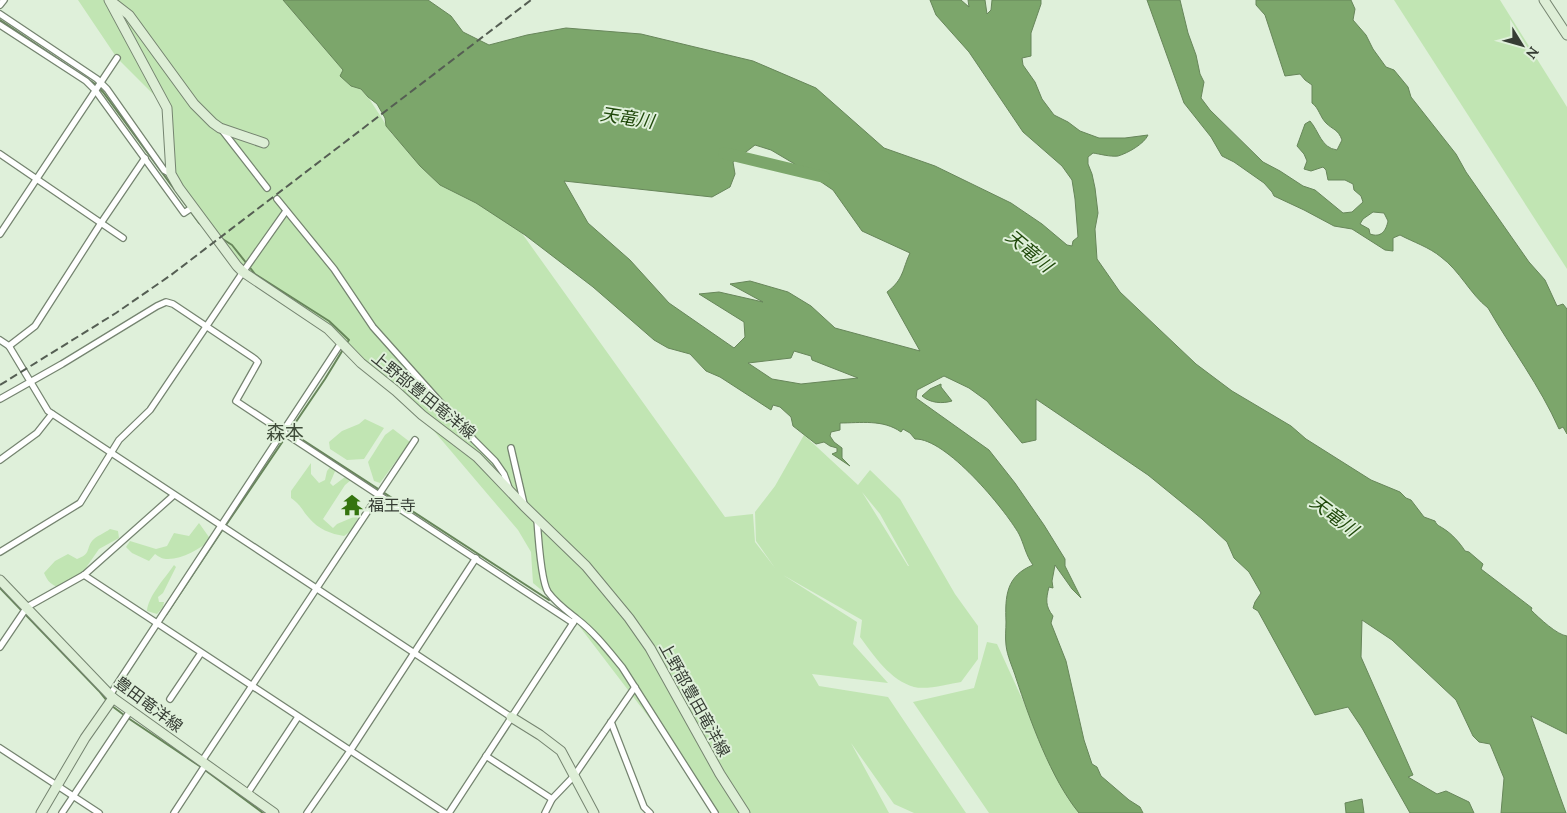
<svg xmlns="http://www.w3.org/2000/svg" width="1567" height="813" viewBox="0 0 1567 813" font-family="Lora,'Noto Sans JP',serif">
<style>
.green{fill:#c1e5b3;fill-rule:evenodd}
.water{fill:#7ca66b;stroke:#67865a;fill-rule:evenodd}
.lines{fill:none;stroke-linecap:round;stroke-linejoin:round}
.stream{stroke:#67865a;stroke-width:2}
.river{stroke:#7ca66b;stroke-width:12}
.street-casing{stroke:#758470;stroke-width:8}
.secondary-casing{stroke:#758470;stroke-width:11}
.street{stroke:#fff;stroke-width:5.5}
.secondary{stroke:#ddeed6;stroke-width:9}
.rail{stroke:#555e53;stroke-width:2;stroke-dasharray:8 4;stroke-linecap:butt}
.labels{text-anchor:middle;stroke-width:4;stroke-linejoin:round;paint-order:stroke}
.street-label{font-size:16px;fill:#363d34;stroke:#dff0da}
.poi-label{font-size:16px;fill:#363d34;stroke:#dff0da;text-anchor:start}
.water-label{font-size:18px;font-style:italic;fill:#20490b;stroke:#dff0da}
.quarter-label{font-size:19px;fill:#3f4c3a;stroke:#dff0da}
</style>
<rect width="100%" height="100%" fill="#dff0da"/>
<g class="green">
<path d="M78,0h205l85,97 24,37 129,98 204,285 28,-3 2,28 20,26 -19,-27 -1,-29 20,-26 29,-51 54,50 12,-15 30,29 55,95 23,32v33l-17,23c-12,2 -34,8 -47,5 -24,-7 -40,-31 -54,-50l2,-17 -79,-45 74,47 -4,22 35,39 -76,-9 7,12 69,11 78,116h-52l-20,-9 -43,-61 38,70h-171l-35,-51 -113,-148 -37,-31 -2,-31 -13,-22 -101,-119 -95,-86 -90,-66 -61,-90 -4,-61 -50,-50zM862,492l18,22 29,52h-1z"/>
<path d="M1394,0h106l67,107v162z"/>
<path d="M365,419l19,9 -20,31 -17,1 -17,-11 -1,-7 13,-11 17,-7z"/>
<path d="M393,429l17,13 -30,41 -6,-2 -6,-19 17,-27z"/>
<path d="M311,463v11l8,9 6,-3 2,-9 4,-5 5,3 -6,14 3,3 12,-9 6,3 -6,5 -22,34 10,9 4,-4 19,-8 2,2 -7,13 -7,5c-13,-2 -26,-7 -35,-18 -8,-9 -7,-12 -18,-20v-7z"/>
<path d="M199,523l12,17c-12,9 -29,20 -45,19 -4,0 -8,-3 -11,-5l-6,7 -17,-8 -6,-6 4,-6 26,8 11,-3 7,-13 15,3z"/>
<path d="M110,529l8,2 1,7 -20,11 -16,23 -22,16c-10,-3 -13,-6 -17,-15l11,-12 13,-7 9,5c14,-5 9,-10 15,-18 4,-5 13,-8 18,-12z"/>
<path d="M174,565l2,2 -13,26 -5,4 1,5h5l-1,5 -6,7 -10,-3c1,-15 19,-34 27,-46z"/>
<path d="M987,642l10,2 71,155 13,14h-92l-76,-111 61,-14z"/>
</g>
<g class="water">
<path d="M283,0h145l23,16 12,16 26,13 38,-10 39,-7 75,6 112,27 63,27 68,60 51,18 76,37 31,21 25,21 5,1 1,-5 5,-4 -3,-38 -3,-19 -10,-14 -39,-34 -54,-80 -33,-37 -6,-15h31l8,7 -1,-7h17l2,14 4,-4 1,-10h49v4l-10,29v23l-9,2 1,7 12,17 7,17 12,16 14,7 12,9 19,7h26l23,-3c-4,9 -20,18 -30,21 -8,1 -18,-2 -25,-3l-5,4v7l4,10 3,14 3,25 -3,16 2,30 23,33 76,72 36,27 59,35 15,13 65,41 29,12 6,6 5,2 13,17 11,4c2,5 5,5 9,8 8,5 16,14 21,22l4,1 14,12 -2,5 51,39 -1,2c8,8 26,25 36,26v98l-36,-18 35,97h-65l3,-35 -14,-34 -11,-2 -6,-6 -17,-36 -64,-60 -30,-20 -1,37 52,118 -5,2 29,17 9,-3 23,11 5,11h-64l-48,-85 -14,-21 -33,8 -57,-104 -5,-3 2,-6 6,-9 -12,-21 -15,-14 -7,-16 -25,-23 -54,-44 -112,-76v41l-14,3 -35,-42 -18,-13 -25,-12 -27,14 -1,8 73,52 26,33 29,42 21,34v7l16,32 -9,-9 -17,-24 -3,16 1,7 -4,-1c-3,12 -4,19 4,29l-2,7 15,38 18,79 8,24 5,3 4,9 28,24 11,7 3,6h-64c-28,-34 -49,-93 -63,-135 -3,-10 -9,-22 -10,-33 -1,-8 0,-16 0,-23 -1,-26 0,-46 27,-57 -7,-9 -9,-21 -14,-31 -15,-26 -73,-96 -104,-95l-5,-6 -7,-4 -2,3c-18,-13 -41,-9 -61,-9v7l-9,2 -1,4 4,6 8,6v10l8,8 -18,-12 5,-2v-4l-7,-2 -6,-4 -8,2 -23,-18 -2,-9 -11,-10 -7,-2 -2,5 -51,-33 -14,-6 -16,-17 -22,-6 -14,-8 -61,-53 -68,-52 -49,-32 -36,-18 -20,-19 -34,-40 -1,-8 -8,-14 -9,-7 -7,-8 -10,-3 -11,-10 3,-6zM755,145l16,5 22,13 40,27 29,41 48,22c-8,17 -6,26 -23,39l33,59 -85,-23 -24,-22 -23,-14 -38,-11 -20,3 33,18 -44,-10 -20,2 45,28 1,15 -11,11 -65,-45 -39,-43 -42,-37 -24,-42 148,16 18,-10 5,-13 -2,-12zM794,351l17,5 1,4 46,18 -57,6 -29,-5 -24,-16 43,-5z"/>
<path d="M1147,0h33l8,33 8,22 4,19 4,8 -3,16 9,12 53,52 17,9 23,15 12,4 28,23 9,-1 11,-10 -2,-6 -7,-6 -1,-6 -8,-4h-17l-2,-10 -3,-3 -12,4 -7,-2 3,-8 -3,-7 -7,-8 8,-22 5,-3c9,10 11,27 27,29l5,-10c-4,-11 -9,-10 -16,-17 -6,-6 -7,-15 -14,-20v-18l-7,-5 -5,-6 -15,2 -20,-61 -9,-10v-5h95l4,9 -2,11 13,15 7,14 13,18 8,3 14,17 3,10 45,57 10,18 63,90 16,18 12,26 6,-2 4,5v125l-4,-7 -4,2c-19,-43 -48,-81 -71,-121 -18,-14 -28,-37 -47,-51 -12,-10 -28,-15 -41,-22l-7,3v13l-8,-1 -33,-21 -18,-3 -30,-16 -30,-14 -2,-4 -8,-9 -30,-21 -12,-6 -11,-19 -27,-34zM1373,212l11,1 4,8c-2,10 -7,17 -18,13l-1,-5 -9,-5 3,-5z"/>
<path d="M941,384v3l11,14c-10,3 -22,2 -30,-5l8,-7z"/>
<path d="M1362,799l2,14h-18l-1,-10z"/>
</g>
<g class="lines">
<g class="stream">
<path d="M0,20l95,64 8,8 96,131 4,3"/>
<path d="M221,238l11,7 23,29 74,47 20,19 -3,4"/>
<path d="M289,431l260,169"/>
<path d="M226,525l99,-146 19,-31"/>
<path d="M0,588l99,103 8,10"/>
<path d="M166,615l57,-86"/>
<path d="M112,706l12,9"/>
<path d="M128,718l73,49"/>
<path d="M205,770l58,43"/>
</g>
<path class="river" d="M724,153l100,24"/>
<g class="street-casing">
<g id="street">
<path d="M0,5l4,-5"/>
<path d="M0,14l97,65 10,10 57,81 7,4"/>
<path d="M0,25l86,56 9,9 89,123 9,-6"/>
<path d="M222,130l45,58"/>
<path d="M0,154l123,84"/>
<path d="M277,199l57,70 39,58 101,113 21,21 9,13 5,14"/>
<path d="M0,234l117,-176"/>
<path d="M0,340l9,6 39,65 463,306"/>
<path d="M9,346l26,-20 66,-103 44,-65"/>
<path d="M0,399l62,-35 95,-58 9,-4 7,2 82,55 3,3 -22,39 337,222"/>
<path d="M511,448l13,56"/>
<path d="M0,460l37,-27 15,-19"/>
<path d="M537,519c1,15 4,62 11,73 8,11 19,19 29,27 17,13 31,31 45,48l93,146"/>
<path d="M0,552l80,-49 39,-63 31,-30 93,-138 43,-61"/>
<path d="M84,575l361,238"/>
<path d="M0,647l27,-40 57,-32 90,-80"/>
<path d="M110,695l231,-352"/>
<path d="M170,699l31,-46"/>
<path d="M611,722l33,85 6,6"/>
<path d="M0,748l99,65"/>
<path d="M486,756l66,43"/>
<path d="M202,761l213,-321"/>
<path d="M247,794l51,-77"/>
<path d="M62,813l68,-102"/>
<path d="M174,813l32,-49"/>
<path d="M307,813l43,-62 126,-193"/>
<path d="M449,813l126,-193"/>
<path d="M545,813l7,-14 22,-23 61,-89"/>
</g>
</g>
<g class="secondary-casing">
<g id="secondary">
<path d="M109,0l58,108 4,66 8,14 58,78 6,6 85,57 33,34 35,28 26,24 55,42 47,49 62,60 43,52 21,30 70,126 25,39"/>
<path d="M1544,0l23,35"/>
<path d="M112,2l17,13 65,89 19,19 7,5 44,15"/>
<path d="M0,580l113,118 161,115"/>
<path d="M511,717l29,18 21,16 33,62"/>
<path d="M41,813l44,-75 28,-40"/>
</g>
</g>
<use href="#street" class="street"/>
<use href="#secondary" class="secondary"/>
<path class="rail" d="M0,385l116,-72 55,-38 360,-275"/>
</g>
<defs>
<g id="temple-bare" transform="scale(1.725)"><path d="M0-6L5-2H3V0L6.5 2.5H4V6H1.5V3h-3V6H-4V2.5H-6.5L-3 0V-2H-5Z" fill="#34740e" stroke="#dff0da" stroke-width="2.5" paint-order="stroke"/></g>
</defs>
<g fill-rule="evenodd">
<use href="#temple-bare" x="352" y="505"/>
</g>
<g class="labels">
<g class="street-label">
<text transform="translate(424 395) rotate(39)" y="6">上野部豊田竜洋線</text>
<text transform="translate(695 699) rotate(61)" y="6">上野部豊田竜洋線</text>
<text transform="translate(149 704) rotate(37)" y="6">豊田竜洋線</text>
</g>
<g class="poi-label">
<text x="368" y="511">福王寺</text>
</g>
<g class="water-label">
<text transform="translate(627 118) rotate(9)" y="6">天竜川</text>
<text transform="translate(1029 251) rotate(40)" y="6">天竜川</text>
<text transform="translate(1334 516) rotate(37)" y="6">天竜川</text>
</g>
<g class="quarter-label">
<text x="285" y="439">森本</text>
</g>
</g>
<g transform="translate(1522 45) rotate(127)" stroke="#dff0da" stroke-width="4" paint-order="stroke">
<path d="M0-4L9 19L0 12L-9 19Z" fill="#363d34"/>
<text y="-8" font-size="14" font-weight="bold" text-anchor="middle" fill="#363d34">N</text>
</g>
</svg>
